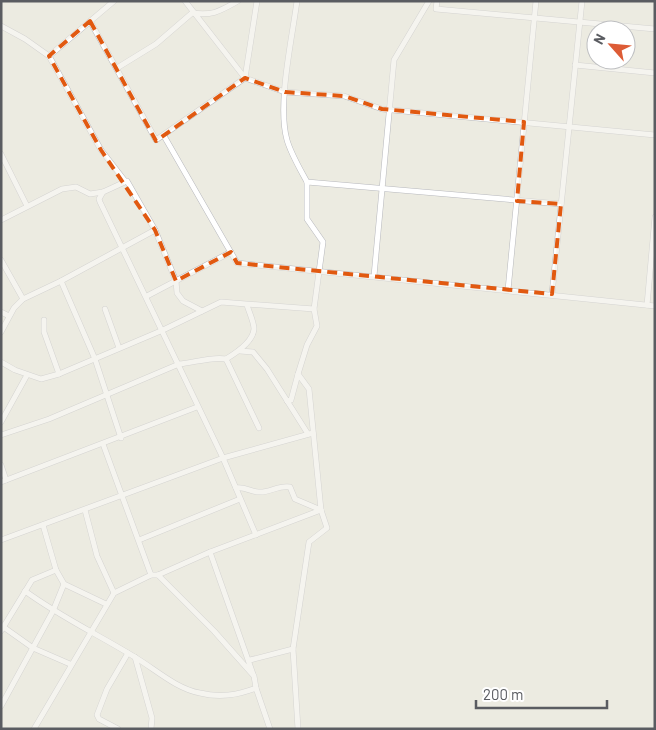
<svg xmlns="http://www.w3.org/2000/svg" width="656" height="730" viewBox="0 0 656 730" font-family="Barlow,sans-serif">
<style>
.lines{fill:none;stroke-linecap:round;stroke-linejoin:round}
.minor-casing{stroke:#b7b8bd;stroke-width:6}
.minor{stroke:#fff;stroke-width:5}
.marked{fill:none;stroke:#e15910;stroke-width:4;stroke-dasharray:10 6;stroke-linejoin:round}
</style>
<rect width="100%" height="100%" fill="#ecebe1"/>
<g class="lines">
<g class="minor-casing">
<g id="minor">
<path d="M257,1l-12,77 40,14 59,4 38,13 273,26"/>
<path d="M297,1c-5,38 -20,104 -10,139 4,14 13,29 20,42l254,22"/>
<path d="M437,1l-1,8 219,20"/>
<path d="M90,21l66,119 89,-62 -60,-77"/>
<path d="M1,26l24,13 24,17 52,94 24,31"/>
<path d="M49,56l65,-55"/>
<path d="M575,65l80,8"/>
<path d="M117,68l39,-24 36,-31c21,3 28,-2 46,-12"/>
<path d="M164,136l73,127 418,43"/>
<path d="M1,154l26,52"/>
<path d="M103,192l-4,7 1,3 123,256 33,77"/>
<path d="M1,220l61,-31 14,-2 14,7 13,-2 24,-11 28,49 21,51 1,12 6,8 19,10"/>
<path d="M1,260l22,39"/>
<path d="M374,276l20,-216 35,-59"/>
<path d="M61,281l34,78 26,79"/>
<path d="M508,290l28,-289"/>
<path d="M552,294l30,-293"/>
<path d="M147,296l84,-44"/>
<path d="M647,305l8,-88"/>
<path d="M105,309l14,39"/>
<path d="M1,312l8,4"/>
<path d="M44,320v12l15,42"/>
<path d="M1,332l13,-24 9,-9 38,-18 94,-51"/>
<path d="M240,351l13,1 14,17 41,65"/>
<path d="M226,359l33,69"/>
<path d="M1,362l14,8 26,9 18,-5 104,-44 58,-28 93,7"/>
<path d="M287,401l4,-1 7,-26"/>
<path d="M1,422l26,-47"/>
<path d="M1,435l48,-16 130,-55c14,-1 34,-8 47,-5 10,-6 27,-17 28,-30 0,-7 -5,-17 -7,-24"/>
<path d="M103,444l48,131"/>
<path d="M1,465l5,15"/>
<path d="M1,482l196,-75"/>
<path d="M236,488c9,-2 16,5 24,4 11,0 19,-7 30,-5l5,12 26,11"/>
<path d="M85,510l12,46 17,37"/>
<path d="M1,540l222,-82 90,-25"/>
<path d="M139,540l101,-41"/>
<path d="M210,552l43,122"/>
<path d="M158,575l56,56 40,45 2,12"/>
<path d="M64,584l42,20"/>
<path d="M25,591c34,25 72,43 108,65 21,12 43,33 67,37 20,5 37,2 56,-5l14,41"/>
<path d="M2,626l31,22 37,16"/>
<path d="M1,631l31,-51 24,-10"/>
<path d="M135,657l17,61 -1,11"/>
<path d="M250,660l43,-11"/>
<path d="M1,706l52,-95 11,-27 -8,-14 -13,-45"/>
<path d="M34,729l80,-136 37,-18h7l52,-23 111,-42"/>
<path d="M118,729l-19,-10 -2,-4 10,-26 21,-36"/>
<path d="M298,729l-5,-80 16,-107 18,-14 -6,-18 -12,-121 -11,-15 9,-29 10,-19 -3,-17 9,-67 -16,-23v-37"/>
</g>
</g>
<use href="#minor" class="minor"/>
</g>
<path d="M0 0H656V730H0ZM90,21l66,120 89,-63 40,14 59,4 38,13 142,13 -7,79 44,3 -9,90 -315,-31 -6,-11 -55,29 -21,-51 -54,-80 -52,-94z" fill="#ecebe1" fill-opacity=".55" fill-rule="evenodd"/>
<path class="marked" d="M90,21l66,120 89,-63 40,14 59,4 38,13 142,13 -7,79 44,3 -9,90 -315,-31 -6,-11 -55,29 -21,-51 -54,-80 -52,-94z"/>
<rect width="656" height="730" fill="none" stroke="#5a5c61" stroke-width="5"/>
<g transform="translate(611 45) rotate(297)"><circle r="24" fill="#ffffff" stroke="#bdbec0"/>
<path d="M0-4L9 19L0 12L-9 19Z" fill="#dd5c36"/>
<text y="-8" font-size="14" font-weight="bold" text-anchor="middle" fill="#5a5c61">N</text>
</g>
<path d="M476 700v8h131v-8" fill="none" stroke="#5a5c61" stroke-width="2.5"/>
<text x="483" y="700" font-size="15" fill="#5a5c61" stroke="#ffffff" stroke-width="4" paint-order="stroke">200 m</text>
</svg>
